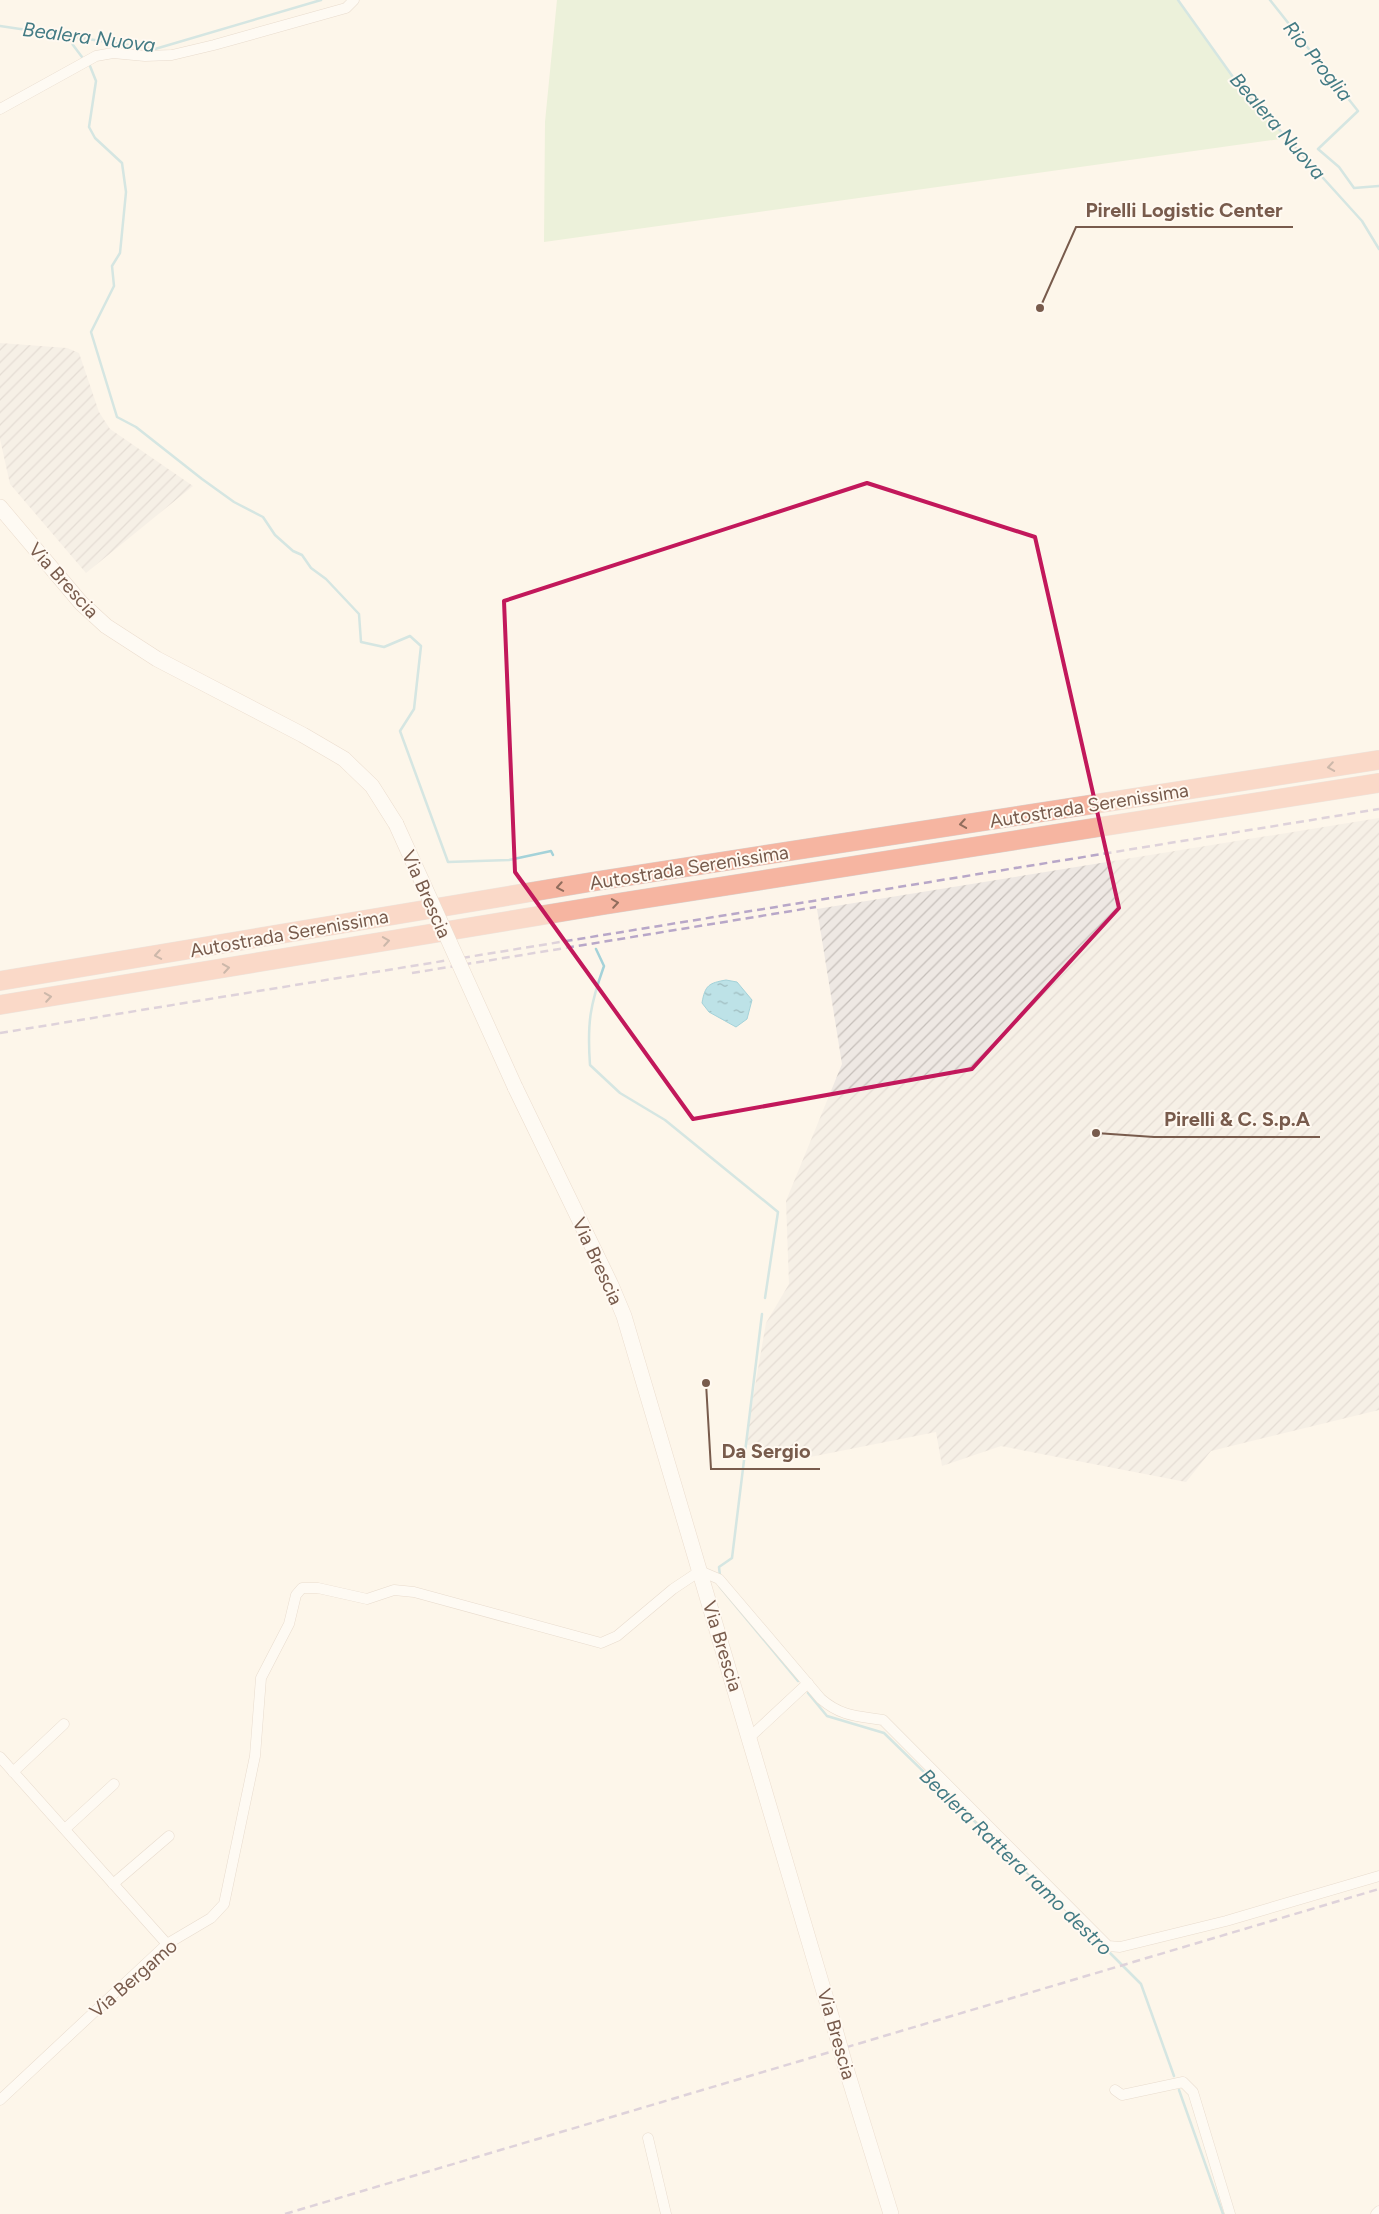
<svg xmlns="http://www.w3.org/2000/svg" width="1379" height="2214" viewBox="0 0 1379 2214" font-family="Figtree,sans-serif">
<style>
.industrial{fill:url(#industrial-furrows)}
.grass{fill:#d7ebc7}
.water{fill:url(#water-ripples);stroke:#a4d2d9}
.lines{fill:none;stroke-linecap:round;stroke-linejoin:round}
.stream{stroke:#a4d2d9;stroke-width:2.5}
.street-casing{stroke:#cfbdae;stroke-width:11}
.secondary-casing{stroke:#d5bfae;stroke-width:16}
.highway-casing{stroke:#d9d1cd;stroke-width:20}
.street{stroke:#fff;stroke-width:10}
.secondary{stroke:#fff;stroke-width:15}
.highway{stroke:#f6b5a1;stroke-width:19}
.rail{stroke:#b8a7c8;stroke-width:2.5;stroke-dasharray:8 5;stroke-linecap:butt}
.secondary-bridge-casing{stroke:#d5bfae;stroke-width:16;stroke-linecap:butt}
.secondary-bridge{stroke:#fff;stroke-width:15}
.oneway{stroke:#916d5d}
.marked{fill:none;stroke:#c2185b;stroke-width:4;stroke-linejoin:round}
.labels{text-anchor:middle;stroke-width:4;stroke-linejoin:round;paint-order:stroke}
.street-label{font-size:19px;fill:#785b4c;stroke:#fff9f1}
.water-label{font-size:20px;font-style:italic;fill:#437b84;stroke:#fff9f1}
.leader{fill:none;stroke:#785b4c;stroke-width:2}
.callout-dot{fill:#785b4c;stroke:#fff9f1;stroke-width:2}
.callout-label{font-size:20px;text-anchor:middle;font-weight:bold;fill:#785b4c;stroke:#fff9f1;stroke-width:4;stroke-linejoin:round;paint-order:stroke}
</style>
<defs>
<pattern id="industrial-furrows" width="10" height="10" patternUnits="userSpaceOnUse" patternTransform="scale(1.25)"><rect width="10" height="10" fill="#eee8e3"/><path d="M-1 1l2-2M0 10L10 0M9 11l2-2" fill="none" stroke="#c6bfba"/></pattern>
<pattern id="water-ripples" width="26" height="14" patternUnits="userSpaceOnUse" patternTransform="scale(1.25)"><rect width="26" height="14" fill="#bde2e7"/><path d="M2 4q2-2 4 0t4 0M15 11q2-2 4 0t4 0" fill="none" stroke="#9ebabd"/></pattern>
</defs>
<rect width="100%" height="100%" fill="#fdf5ea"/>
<g class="industrial">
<path d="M0,343l67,5 12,5 20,59 11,17 83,57 -107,87 -76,-89 -10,-45z"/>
<path d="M1379,818v592l-168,41 -25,31 -185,-36 -59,20 -6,-34 -136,27 -55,-15 21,-121 23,-39 -3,-83 56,-137 -25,-155z"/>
</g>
<path class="grass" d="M557,0h621l60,84 49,54 -743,104 1,-120z"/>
<path class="water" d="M726,980l11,2 15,18 -5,19 -11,8 -27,-15 -7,-9c3,-18 7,-20 24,-23z"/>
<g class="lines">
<g class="stream">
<path d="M1178,0l60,84 124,137 17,28"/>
<path d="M1270,0l88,111 -40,38 21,18 15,21 25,-2"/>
<path d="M0,26l155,23 166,-49"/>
<path d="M69,34l4,11 9,12"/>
<path d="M90,66l6,15 -7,46 6,11 27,25 4,29 -6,61 -8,13 2,20 -23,46 26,85 19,10 66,52 32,23 29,15 12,18 18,16 9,4 9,13 15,11 33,35 2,28 23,5 26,-11 11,10 -7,63 -14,22 48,131 61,-2 42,-9 2,4"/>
<path d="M596,949l8,17c-14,39 -17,57 -14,99l30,28 45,27 113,92 -13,86"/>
<path d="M720,1576l-1,-9 13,-9 30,-244"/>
<path d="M720,1587l78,94"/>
<path d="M808,1693l19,23 57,17 169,165"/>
<path d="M1106,1949l35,35 33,92"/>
<path d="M1179,2090l44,124"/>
</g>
<g class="street-casing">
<g id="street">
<path d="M0,109l96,-53 17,-3 32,3 27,-1 42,-10 132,-37 8,-8"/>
<path d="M750,1737l58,-54"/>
<path d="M0,1757l167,187"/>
<path d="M13,1772l51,-48"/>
<path d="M65,1829l49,-45"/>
<path d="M113,1884l56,-48"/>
<path d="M1115,2090l7,5 61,-13 10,10 37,122"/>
<path d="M0,2100l167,-156 44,-26 13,-14 31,-148 6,-78 28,-54 7,-29 6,-7h16l49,11 27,-9 20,2 187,51 16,-7 56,-47 27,-18 19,8 102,120c21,18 37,17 62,21l225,226 12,1 106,-26 153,-45"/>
<path d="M648,2138l18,76"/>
<path d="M1376,2214l3,-3"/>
</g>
</g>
<g class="secondary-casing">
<g id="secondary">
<path d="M0,507l81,96 25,23 51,33 146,76 41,24 28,27 24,38"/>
<path d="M515,1087l96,198 13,31 211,713"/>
<path d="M845,2065l46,149"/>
</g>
</g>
<g class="highway-casing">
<g id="highway">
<path d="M0,981l597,-100 782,-121"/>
<path d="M0,1005l604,-100 775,-122"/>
</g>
</g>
<use href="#street" class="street"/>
<use href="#secondary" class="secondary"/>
<use href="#highway" class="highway"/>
<g class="rail">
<path d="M412,973l404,-66"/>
<path d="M0,1033l1379,-224"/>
<path d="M285,2214l1094,-325"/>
</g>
<g class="secondary-bridge-casing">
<g id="secondary-bridge">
<path d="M396,824l119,263"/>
<path d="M835,2029l10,36"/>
</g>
</g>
<use href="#secondary-bridge" class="secondary-bridge"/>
</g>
<defs><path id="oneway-chevron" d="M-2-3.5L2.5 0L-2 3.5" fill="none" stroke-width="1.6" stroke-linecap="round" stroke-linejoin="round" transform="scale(1.25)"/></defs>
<g class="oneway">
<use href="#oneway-chevron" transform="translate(1331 767) rotate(171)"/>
<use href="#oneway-chevron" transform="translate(963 824) rotate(171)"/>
<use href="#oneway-chevron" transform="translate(560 887) rotate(170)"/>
<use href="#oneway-chevron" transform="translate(615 903) rotate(-9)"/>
<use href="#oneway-chevron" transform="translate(386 941) rotate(-9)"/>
<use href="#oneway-chevron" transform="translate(158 955) rotate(170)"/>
<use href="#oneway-chevron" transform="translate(226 968) rotate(-9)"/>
<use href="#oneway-chevron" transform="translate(48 997) rotate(-9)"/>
</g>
<path d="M0 0H1379V2214H0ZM867,483l168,54 84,371 -147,161 -279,50 -178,-247 -11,-271z" fill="#fdf5ea" fill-opacity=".55" fill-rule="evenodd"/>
<path class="marked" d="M867,483l168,54 84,371 -147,161 -279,50 -178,-247 -11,-271z"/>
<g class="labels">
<g class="street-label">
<text transform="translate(64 580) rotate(48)" y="7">Via Brescia</text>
<text transform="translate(1089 805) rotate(-9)" y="7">Autostrada Serenissima</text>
<text transform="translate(689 867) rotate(-9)" y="7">Autostrada Serenissima</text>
<text transform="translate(427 894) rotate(66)" y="7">Via Brescia</text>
<text transform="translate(289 933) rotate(-10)" y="7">Autostrada Serenissima</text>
<text transform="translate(598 1261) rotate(65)" y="7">Via Brescia</text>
<text transform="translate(723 1646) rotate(73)" y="7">Via Brescia</text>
<text transform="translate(133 1978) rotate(-41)" y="7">Via Bergamo</text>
<text transform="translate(837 2034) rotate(74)" y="7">Via Brescia</text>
</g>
<g class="water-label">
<text transform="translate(89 37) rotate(7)" y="7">Bealera Nuova</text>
<text transform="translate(1318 61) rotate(51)" y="7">Rio Proglia</text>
<text transform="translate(1278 126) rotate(49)" y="7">Bealera Nuova</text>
<text transform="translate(1016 1862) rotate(44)" y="7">Bealera Rattera ramo destro</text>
</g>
</g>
<path class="leader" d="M1040 308L1076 227H1293M1096 1133L1154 1137H1320M706 1383L711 1469H820"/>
<g class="callout-dot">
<circle cx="1040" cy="308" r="5"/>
<circle cx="1096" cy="1133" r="5"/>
<circle cx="706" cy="1383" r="5"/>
</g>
<g class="callout-label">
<text x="1184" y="217">Pirelli Logistic Center</text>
<text x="1237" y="1126">Pirelli &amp; C. S.p.A</text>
<text x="766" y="1458">Da Sergio</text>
</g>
</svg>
